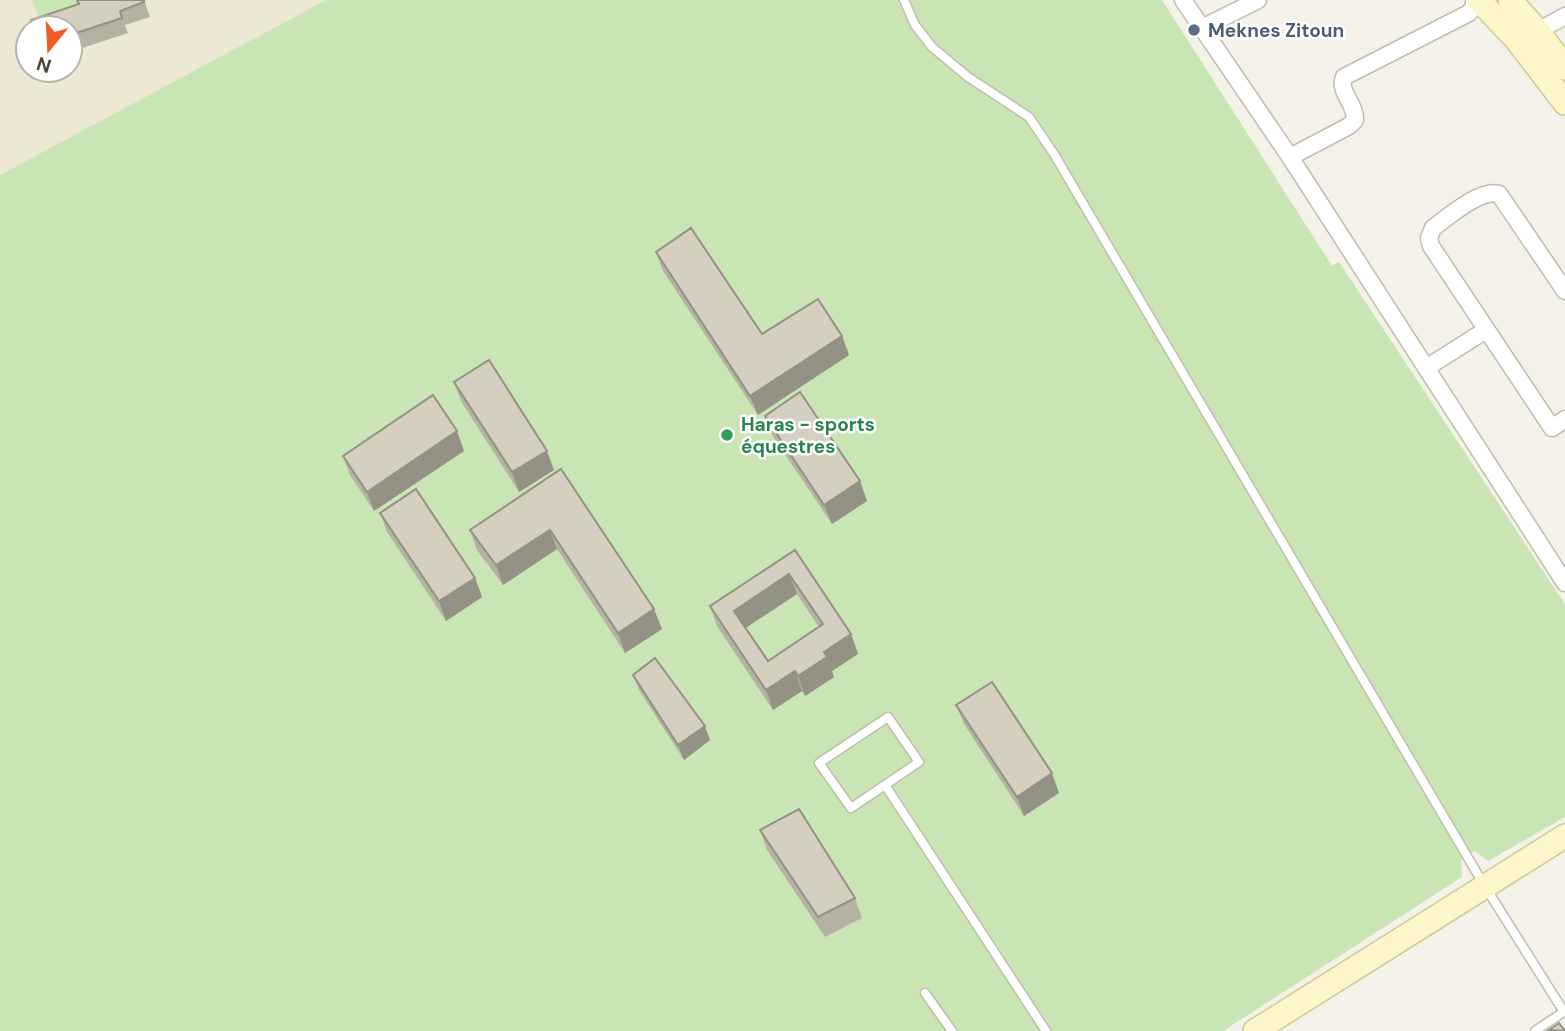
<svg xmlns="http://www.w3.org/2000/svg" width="1565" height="1031" viewBox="0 0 1565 1031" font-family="'DM Sans',sans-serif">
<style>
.education{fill:#ece8d3;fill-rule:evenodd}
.green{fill:#c8e5b3}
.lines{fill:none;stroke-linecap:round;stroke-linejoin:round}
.service-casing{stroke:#c1bdae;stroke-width:11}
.minor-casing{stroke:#c1bdae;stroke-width:19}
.secondary-casing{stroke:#d1c99a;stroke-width:26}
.service{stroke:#fff;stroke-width:8}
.minor{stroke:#fff;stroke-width:16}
.secondary{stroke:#fcf6ca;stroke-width:23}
.wall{fill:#b6b2a3;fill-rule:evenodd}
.shaded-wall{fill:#949185}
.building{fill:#d4cfbe;stroke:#949185;stroke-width:2;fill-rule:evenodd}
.service-dot{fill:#5c6f8a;stroke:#fff;stroke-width:2.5}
.leisure-dot{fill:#2e9e5b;stroke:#fff;stroke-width:2.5}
.labels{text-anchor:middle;stroke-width:5;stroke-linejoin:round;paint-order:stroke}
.service-label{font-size:19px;font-weight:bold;fill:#4e5e75;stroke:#fff;text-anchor:start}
.leisure-label{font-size:19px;font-weight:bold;fill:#27864d;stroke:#fff;text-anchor:start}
</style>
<rect width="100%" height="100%" fill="#f3f1e8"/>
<path class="education" d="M0,0h326l-326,175zM28,28h42v42h-42z"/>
<g class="green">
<path d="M32,0h61l-53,20z"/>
<path d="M326,0h836l170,266 7,-4 226,342v213l-77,44 -13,-10 -14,8 1,18 -239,154h-1223v-856z"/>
</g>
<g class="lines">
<g class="service-casing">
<g id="service">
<path d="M904,0l11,25 17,22 36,30 61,40 25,37 430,731 80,127"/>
<path d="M888,717l31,45 -68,46 -32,-45z"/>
<path d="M885,785l161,246"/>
<path d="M925,993l27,38"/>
<path d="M1535,1031l30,-20"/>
</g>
</g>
<g class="minor-casing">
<g id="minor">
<path d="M1183,0l107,157 275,426"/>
<path d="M1202,28l56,-28"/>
<path d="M1538,31l27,-15"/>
<path d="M1290,157l59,-31 6,-6c1,-16 -17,-28 -11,-43l125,-64 5,-6v-7"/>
<path d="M1565,291l-66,-97c-18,-6 -51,23 -66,34l-4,10 2,8 121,182 13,-9"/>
<path d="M1426,368l60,-38"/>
</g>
</g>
<g class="secondary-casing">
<g id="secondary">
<path d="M1479,0l37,39 49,64"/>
<path d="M1510,0l28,31 27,37"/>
<path d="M1255,1031l310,-195"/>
</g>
</g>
<use href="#service" class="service"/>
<use href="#minor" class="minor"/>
<use href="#secondary" class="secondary"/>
</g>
<g class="wall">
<path d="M144,0l6,17 -25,8 3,8 -58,19v-24l9,-24z"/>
<path d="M656,252l106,82 80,2 7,19 -91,60 -95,-144z"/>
<path d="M454,382l100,88 -35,22 -58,-91z"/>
<path d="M765,416l102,85 -35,23 -60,-89z"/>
<path d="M464,451l-90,60 -24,-36 -7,-19z"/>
<path d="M561,469l101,160 -37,24 -68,-104 -54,36 -26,-35 -7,-20z"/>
<path d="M380,513l95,65 7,19 -36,24 -59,-89z"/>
<path d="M795,550l56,84 7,20 -26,17 2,6 -29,19 -3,-5 -29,19 -56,-84 -7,-20zM797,594l22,33 -51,34 -23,-33z"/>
<path d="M633,675l77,65 -26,20 -45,-70z"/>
<path d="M956,705l103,88 -35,23 -60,-92z"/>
<path d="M760,830l95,68 7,20 -37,19 -58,-87z"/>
</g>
<g class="shaded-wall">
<path d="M842,336l7,19 -91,60 -8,-19z"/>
<path d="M457,431l7,20 -90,60 -7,-19z"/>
<path d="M547,451l7,19 -35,22 -7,-20z"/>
<path d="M860,481l7,20 -35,23 -8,-19z"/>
<path d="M550,530l7,19 -54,36 -7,-20z"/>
<path d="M789,574l8,20 -56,37 -7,-20z"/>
<path d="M475,578l7,19 -36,24 -7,-20z"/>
<path d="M654,609l8,20 -37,24 -7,-20z"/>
<path d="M851,634l7,20 -26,17 2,6 -29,19 -7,-20 26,-24z"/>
<path d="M795,671l7,20 -29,19 -7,-20z"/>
<path d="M705,726l5,14 -26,20 -6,-15z"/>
<path d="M1052,773l7,20 -35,23 -7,-19z"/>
</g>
<g class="building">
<path d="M77,0h67v2l-24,9 2,7 -52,17v-7h-36l-3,-8 48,-16z"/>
<path d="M691,228l71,106 56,-35 24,37 -92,60 -94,-144z"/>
<path d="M489,360l58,91 -35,21 -58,-90z"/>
<path d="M800,392l60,89 -36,24 -59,-89z"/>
<path d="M433,395l24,36 -90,61 -24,-36z"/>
<path d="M561,469l93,140 -36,24 -68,-103 -54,35 -26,-35z"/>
<path d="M416,489l59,89 -36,23 -59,-88z"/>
<path d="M795,550l56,84 -27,18 3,5 -29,19 -3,-5 -29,19 -56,-84zM789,574l34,50 -55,37 -34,-50z"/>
<path d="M655,658l50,68 -27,19 -45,-70z"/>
<path d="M992,682l60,91 -35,24 -61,-92z"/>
<path d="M799,809l56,89 -37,19 -58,-87z"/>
<path d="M1559,1023l6,8 -16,-1z"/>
</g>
<circle class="service-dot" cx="1194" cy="30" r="7"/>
<circle class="leisure-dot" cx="727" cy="435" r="7"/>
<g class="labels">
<g class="service-label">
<text x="1208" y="37">Meknes Zitoun</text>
</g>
<g class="leisure-label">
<text x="741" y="431">Haras - sports<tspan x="741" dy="22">équestres</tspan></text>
</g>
</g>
<g transform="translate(49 49) rotate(198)"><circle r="33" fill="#ffffff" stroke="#b5b4af" stroke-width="2"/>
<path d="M0-5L12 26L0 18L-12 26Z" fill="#ef5d24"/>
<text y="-10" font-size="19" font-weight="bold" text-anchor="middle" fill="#474337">N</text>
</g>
</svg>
